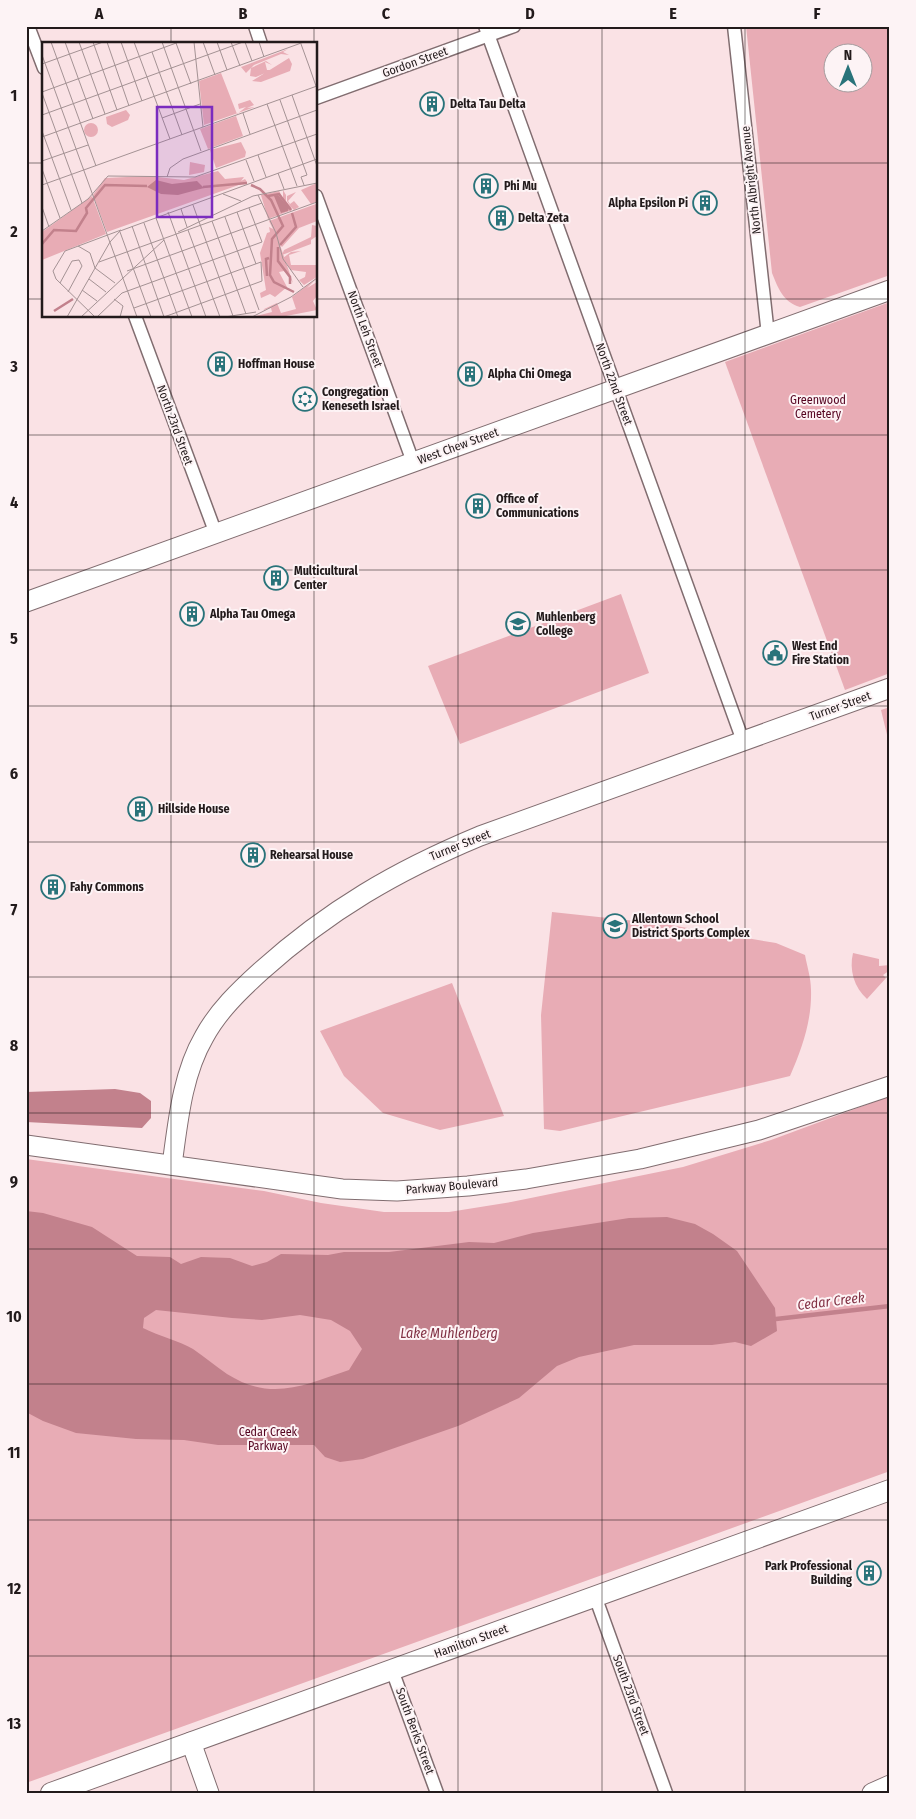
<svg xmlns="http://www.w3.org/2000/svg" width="916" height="1819" viewBox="0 0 916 1819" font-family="'Fira Sans Condensed',sans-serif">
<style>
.green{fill:#e8acb5;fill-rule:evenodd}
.water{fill:#c2818c;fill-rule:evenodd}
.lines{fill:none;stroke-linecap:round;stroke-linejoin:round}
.stream{stroke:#c2818c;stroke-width:4.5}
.street-casing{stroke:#816d70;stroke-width:15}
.secondary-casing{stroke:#816d70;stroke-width:21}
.primary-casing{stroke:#816d70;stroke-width:22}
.street{stroke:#fff;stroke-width:12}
.secondary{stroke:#fff;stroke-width:19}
.primary{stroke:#fff;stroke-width:20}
.grid{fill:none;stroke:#221a1b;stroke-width:1;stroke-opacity:0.55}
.labels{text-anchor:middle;stroke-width:4;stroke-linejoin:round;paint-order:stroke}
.street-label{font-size:12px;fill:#221a1b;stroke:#fdf3f5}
.poi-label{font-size:12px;font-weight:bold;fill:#221a1b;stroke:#fdf3f5;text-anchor:start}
.park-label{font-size:12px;fill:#560521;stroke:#fdf3f5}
.water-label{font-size:14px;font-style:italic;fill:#833245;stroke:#fdf3f5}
.inset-river{fill:none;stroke:#c2818c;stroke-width:2.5}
.inset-road{fill:none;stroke:#a49294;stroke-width:1}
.view{fill:#7b2cbf;fill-opacity:0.15;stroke:#7b2cbf;stroke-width:2.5}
.inset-edge{fill:none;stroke:#221a1b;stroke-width:2.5}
.neatline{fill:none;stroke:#221a1b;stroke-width:2}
.grid-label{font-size:16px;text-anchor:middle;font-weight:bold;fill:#221a1b}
</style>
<rect width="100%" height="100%" fill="#fae2e5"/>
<g class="green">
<path d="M746,26h144v249l-90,32c-17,-5 -22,-19 -28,-34zM834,52h30v30h-30z"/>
<path d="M890,302v371l-45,17 -120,-328z"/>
<path d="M621,594l28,79 -189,71 -32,-78z"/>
<path d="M890,707v40l-9,-37z"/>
<path d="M552,912l112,12 112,19 29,12c2,11 6,23 6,35 1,30 -9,59 -21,86l-230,55 -16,-2 -3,-114z"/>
<path d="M853,953l26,6v7l11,-1v5l-7,5 3,3 -19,21c-13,-12 -18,-29 -14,-46z"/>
<path d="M452,983l52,133 -64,14 -57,-17 -39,-37 -24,-45z"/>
<path d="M890,1096v375l-864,312v-624l238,32 57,12 63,9h65l62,-10 172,-35 88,-27z"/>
</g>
<g class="water">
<path d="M115,1089l25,4 11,8v17l-9,10 -116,-6v-30z"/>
<path d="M26,1211l17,2 49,14 45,29 33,1 11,7 20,-7 29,1 22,8 15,-4 14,-8 47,1 16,-3h45l80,-10 25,1 39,-10 96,-15 38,-1 28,7 18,10 24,17 38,57 2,23 -26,15 -16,-4 -23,3h-78l-55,12 -22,9 -38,32 -61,28 -95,33 -23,3 -15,-5 -11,-12h-96l-34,-5 -48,-1 -60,-6 -33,-12 -17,-9zM156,1310l76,8 30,2 38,-5 31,5 19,11 12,18 -13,21c-45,15 -77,32 -122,4 -12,-8 -22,-17 -34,-25 -13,-8 -35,-13 -50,-21l1,-10z"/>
</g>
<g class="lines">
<path class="stream" d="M776,1319l114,-13"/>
<g class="street-casing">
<g id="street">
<path d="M28,26l16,42"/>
<path d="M255,26l6,18"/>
<path d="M485,26l258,715"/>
<path d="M734,26l34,309"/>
<path d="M316,98l198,-72"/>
<path d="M316,196l97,266"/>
<path d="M135,316l81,218"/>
<path d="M595,1596l71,197"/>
<path d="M392,1670l45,123"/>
</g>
</g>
<g class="secondary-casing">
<g id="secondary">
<path d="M26,602l864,-312"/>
<path d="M26,1145l316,44 55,2 71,-5 58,-7 114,-20 119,-29 131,-44"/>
<path d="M172,1165c6,-43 10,-90 32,-128 14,-26 36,-47 57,-66 68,-61 135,-100 219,-135l410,-148"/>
<path d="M191,1742l18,51"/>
<path d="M872,1793l18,-8"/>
</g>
</g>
<g class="primary-casing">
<path id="primary" d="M51,1793l839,-303"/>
</g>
<use href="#street" class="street"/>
<use href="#secondary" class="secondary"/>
<use href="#primary" class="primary"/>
</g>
<path class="grid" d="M171,26v18M314,26v18M458,26v1767M602,26v1767M745,26v1767M26,163h18M316,163h574M26,299h18M316,299h574M171,316v1477M314,316v1477M26,435h864M26,570h864M26,706h864M26,842h864M26,977h864M26,1113h864M26,1249h864M26,1384h864M26,1520h864M26,1656h864"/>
<defs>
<g id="building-ring" transform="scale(1.25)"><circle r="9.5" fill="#fdf3f5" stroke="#29737a" stroke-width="1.5"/><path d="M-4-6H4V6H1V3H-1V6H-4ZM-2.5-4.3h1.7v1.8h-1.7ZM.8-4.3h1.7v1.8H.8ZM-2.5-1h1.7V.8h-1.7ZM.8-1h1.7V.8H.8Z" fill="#29737a"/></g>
<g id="synagogue-ring" transform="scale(1.25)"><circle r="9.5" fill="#fdf3f5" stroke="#29737a" stroke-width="1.5"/><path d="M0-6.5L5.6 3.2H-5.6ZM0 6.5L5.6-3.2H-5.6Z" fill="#29737a"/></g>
<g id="university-ring" transform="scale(1.25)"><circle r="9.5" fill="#fdf3f5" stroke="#29737a" stroke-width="1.5"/><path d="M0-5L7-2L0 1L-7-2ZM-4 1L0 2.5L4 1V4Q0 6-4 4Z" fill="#29737a"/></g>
<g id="civic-ring" transform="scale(1.25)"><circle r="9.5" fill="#fdf3f5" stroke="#29737a" stroke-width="1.5"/><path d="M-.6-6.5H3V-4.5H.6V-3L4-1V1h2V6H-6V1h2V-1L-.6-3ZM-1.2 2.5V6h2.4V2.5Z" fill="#29737a"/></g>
<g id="school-ring" transform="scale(1.25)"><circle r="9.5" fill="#fdf3f5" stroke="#29737a" stroke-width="1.5"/><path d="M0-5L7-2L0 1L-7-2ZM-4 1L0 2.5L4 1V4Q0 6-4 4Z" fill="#29737a"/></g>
</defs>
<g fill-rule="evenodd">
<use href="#building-ring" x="432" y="104"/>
<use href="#building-ring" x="486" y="186"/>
<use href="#building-ring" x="705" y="203"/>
<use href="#building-ring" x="501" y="218"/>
<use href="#building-ring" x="220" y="364"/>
<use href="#building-ring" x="470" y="374"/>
<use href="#synagogue-ring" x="305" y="399"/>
<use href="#building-ring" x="478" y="506"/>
<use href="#building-ring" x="276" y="578"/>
<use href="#building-ring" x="192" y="614"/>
<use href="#university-ring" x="518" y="624"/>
<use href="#civic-ring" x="775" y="653"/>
<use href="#building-ring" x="140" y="809"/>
<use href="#building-ring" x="253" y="855"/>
<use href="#building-ring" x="53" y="887"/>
<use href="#school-ring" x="615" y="926"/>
<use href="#building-ring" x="869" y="1573"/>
</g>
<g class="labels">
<g class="street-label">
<text transform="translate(415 62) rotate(-20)" y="4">Gordon Street</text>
<text transform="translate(751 180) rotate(-96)" y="4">North Albright Avenue</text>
<text transform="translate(365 329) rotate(70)" y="4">North Leh Street</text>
<text transform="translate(614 384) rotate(70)" y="4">North 22nd Street</text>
<text transform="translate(175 425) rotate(70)" y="4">North 23rd Street</text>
<text transform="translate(458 446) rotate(-20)" y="4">West Chew Street</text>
<text transform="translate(840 706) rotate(-20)" y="4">Turner Street</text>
<text transform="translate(460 845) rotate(-22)" y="4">Turner Street</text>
<text transform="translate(452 1186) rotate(-5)" y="4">Parkway Boulevard</text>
<text transform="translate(471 1641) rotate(-20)" y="4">Hamilton Street</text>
<text transform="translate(631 1695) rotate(70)" y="4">South 23rd Street</text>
<text transform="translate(415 1731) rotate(70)" y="4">South Berks Street</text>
</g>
<g class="poi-label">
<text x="450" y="108">Delta Tau Delta</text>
<text x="504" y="190">Phi Mu</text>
<text x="688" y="207" text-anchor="end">Alpha Epsilon Pi</text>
<text x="518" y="222">Delta Zeta</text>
<text x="238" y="368">Hoffman House</text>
<text x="488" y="378">Alpha Chi Omega</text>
<text x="322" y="396">Congregation<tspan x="322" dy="14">Keneseth Israel</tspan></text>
<text x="496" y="503">Office of<tspan x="496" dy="14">Communications</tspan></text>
<text x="294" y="575">Multicultural<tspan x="294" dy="14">Center</tspan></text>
<text x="210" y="618">Alpha Tau Omega</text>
<text x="536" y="621">Muhlenberg<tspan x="536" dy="14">College</tspan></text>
<text x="792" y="650">West End<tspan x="792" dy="14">Fire Station</tspan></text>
<text x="158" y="813">Hillside House</text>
<text x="270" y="859">Rehearsal House</text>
<text x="70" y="891">Fahy Commons</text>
<text x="632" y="923">Allentown School<tspan x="632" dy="14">District Sports Complex</tspan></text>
<text x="852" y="1570" text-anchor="end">Park Professional<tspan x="852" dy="14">Building</tspan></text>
</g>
<g class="park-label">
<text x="818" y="404">Greenwood<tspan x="818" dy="14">Cemetery</tspan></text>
<text x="268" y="1436">Cedar Creek<tspan x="268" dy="14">Parkway</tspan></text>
</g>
<g class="water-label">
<text transform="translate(831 1301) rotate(-7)" y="5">Cedar Creek</text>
<text x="449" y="1338">Lake Muhlenberg</text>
</g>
</g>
<g transform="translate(42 42)">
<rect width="275" height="275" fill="#fae2e5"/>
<path d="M246,7l-5,3 6,3 -8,-1 -27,11 -8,8 -5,-6zM247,16l3,6 -2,7 -29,11 -9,-1zM224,19l6,4 -7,-3 2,8h5l-16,7 -6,-1 1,-8zM179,31l16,41 9,-7 -7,2 -1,-5 12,-4 4,5 -7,3 8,-1 -51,18 -5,-44zM84,68l4,5 -2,5 -16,7 -5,-3 -1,-7zM194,74l7,20 -35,13 -8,-20zM42 88a7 7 0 1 1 14 0a7 7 0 1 1-14 0ZM199,100l5,10 -1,5 -29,11 -6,-18zM148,120l15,3 -1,7 -15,3zM176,129l7,8 19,-2 -3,4 4,-2 2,3 -140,50 -14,-37 12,-17 44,-2 35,4zM275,141l-1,19 -5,2 -10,-14zM241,148l3,5v6l5,6 -4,-6v-5l9,-4 -8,9 2,3 4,-3 5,6 -5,3 -3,-3 1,3 -24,9 -7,-24 18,-4 4,7zM50,154l14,38 -64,26v-28zM274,162l1,17 -18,7 -17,19 -2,-2 13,38 -8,-13 6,9 -7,-8 -5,1 8,15 -12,10 -5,-3 -9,4 -1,-5 6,-3 -6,-37 7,-20 3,-1 -1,-5 4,2 -4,-8zM270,183l5,1v10l-6,4v4l-29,11 2,-5 27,-13zM259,209l-12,4 2,10h26v12l-13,8 -5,-5 6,-3 1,-5 -15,-2 -8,-12 8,-6zM275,236l-10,10 10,-6v14l-4,5 4,9 -36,7h-29l20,-5 -1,-4 -9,2 15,-7 4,10 15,-4 -4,-12z" fill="#e8acb5"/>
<path d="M114,138l16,4 25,-3 7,7 -26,7 -17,-1 -14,-7zM236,153l11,13 -1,3 -7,2 -7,-17z" fill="#c2818c"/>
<path class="inset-river" d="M209,143l9,4 11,11 12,26 -11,13 -2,36 4,7 20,10M161,145l44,-4M226,154l11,-2 12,16M0,202l12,-14 22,1 11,-18 -1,-5 19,-23 42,1M238,203l16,-18 -4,-14M236,205v14l12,16v7M225,234l-1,-17 3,-1M12,269l19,-12"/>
<path class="inset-road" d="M9,0l45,124M23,0l28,77M37,0l26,72M51,0l24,68M65,0l22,64M79,0l21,59M92,0l36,97M120,0l39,109M152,0l9,85M161,0l12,33M175,0l10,28M189,0l9,24M203,0l7,19M217,0l5,15M134,1l15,41M259,2l8,22M110,10l30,83M0,13l95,262M0,22l61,-22M267,24l8,23M0,50l137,-50M0,51l40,110M250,53l25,71M238,58l27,75 -6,2 3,8M225,62l30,82M201,71l7,21M0,73l201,-73M120,76l38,-14M0,89l29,79M0,95l262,-95M216,113l8,22M204,118l8,21M0,119l46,-16M0,127l18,49M236,131l6,16M125,135l3,-9 13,-9 134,-49M0,143l275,-99M181,152l18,7M216,153l18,38 7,26 20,28M151,163l40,111M0,165l7,20M139,167l6,18M126,170l38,105M195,170l19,52M183,175l34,93M114,176l36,99M170,179l34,93M102,181l34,94M90,184l32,91M146,188l32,87M0,189l46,-32 20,-23 87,1 122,-43M78,190l31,85M136,190l75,-36 64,-13M36,204l12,7 5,15 20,15M57,220l163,-59M85,229l190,-69M47,237l17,13M18,241l12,-22 7,-1M40,248l15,11M26,250l14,-26 -3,-6M72,257l9,7 -3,11M92,266l127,-46 1,19 -98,36M25,275l43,-75 10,-11 197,-72M39,275l83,-77M53,275l-39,-38 -3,-8 12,-20 56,-21M55,275l25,-24 140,-51 -13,-34M183,275l31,-5M210,275l39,-20 26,-19"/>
<path class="view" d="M115,65h55v110h-55z"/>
<rect width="275" height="275" class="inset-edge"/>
</g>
<rect width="916" height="1819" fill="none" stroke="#fdf3f5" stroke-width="55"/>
<g transform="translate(848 68)"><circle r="24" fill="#fdf3f5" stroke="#a59c9e"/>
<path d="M0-4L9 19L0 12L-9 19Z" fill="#29737a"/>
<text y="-8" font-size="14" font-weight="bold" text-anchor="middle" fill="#221a1b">N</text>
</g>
<rect x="28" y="28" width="860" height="1764" class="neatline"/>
<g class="grid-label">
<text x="99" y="19">A</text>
<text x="243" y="19">B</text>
<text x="386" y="19">C</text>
<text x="530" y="19">D</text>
<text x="673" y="19">E</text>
<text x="817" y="19">F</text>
<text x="14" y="101">1</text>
<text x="14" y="237">2</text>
<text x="14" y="372">3</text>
<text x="14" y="508">4</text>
<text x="14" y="644">5</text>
<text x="14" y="779">6</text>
<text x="14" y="915">7</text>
<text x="14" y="1051">8</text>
<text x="14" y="1187">9</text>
<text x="14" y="1322">10</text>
<text x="14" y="1458">11</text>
<text x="14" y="1594">12</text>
<text x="14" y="1729">13</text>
</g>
</svg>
